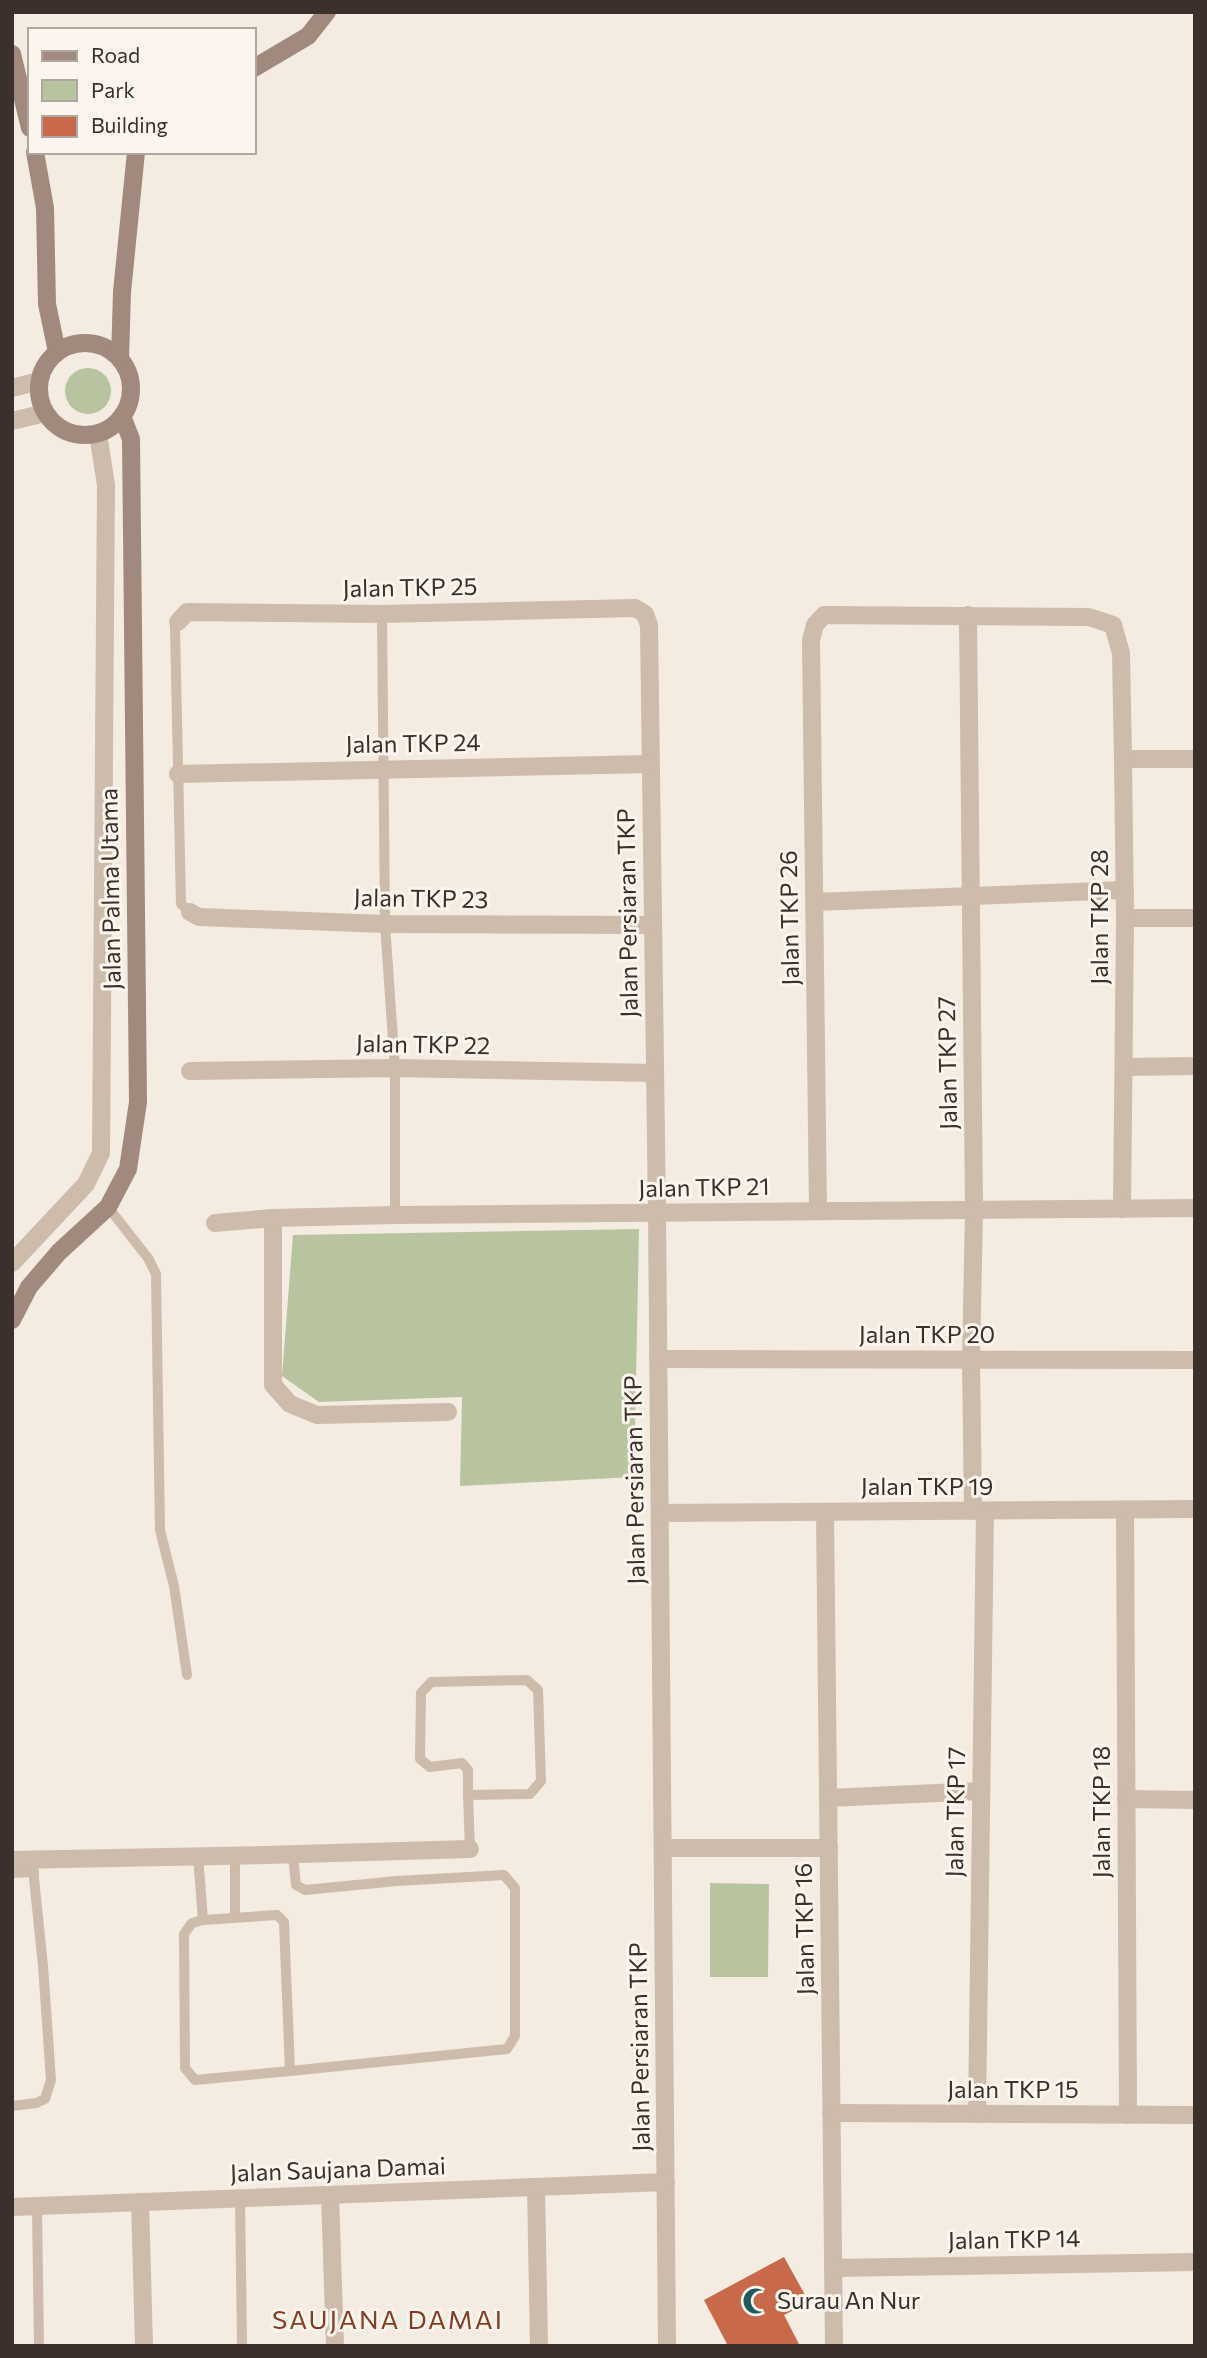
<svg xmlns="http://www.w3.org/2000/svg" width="1207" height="2358" viewBox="0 0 1207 2358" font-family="Commissioner,sans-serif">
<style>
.green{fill:#b8c4a0}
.building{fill:#c8694b}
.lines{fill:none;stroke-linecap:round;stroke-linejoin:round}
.lane{stroke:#cdbbac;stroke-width:10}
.street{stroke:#cdbbac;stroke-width:18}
.secondary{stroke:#a18a7d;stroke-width:18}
.labels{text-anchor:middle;stroke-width:6;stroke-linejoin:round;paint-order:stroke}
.street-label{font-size:24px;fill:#3b302b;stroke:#fbf5ee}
.poi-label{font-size:24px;fill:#3b302b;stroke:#fbf5ee;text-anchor:start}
.neighbourhood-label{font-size:26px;letter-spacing:2px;fill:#8c3b22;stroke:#fbf5ee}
</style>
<rect width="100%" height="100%" fill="#f4ebe1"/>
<g class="green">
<circle cx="88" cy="391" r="23"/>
<path d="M639,1229l-5,248 -174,9 2,-89 -143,5 -37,-26 11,-141z"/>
<path d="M710,1883l59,1 -1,93h-58z"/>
</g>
<path class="building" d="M784,2257l25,45 -25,13 16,31h-72l-24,-46z"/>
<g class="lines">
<g class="lane">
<path d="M382,614l3,310 10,144v147"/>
<path d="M178,622l-3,6 6,276 9,8"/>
<path d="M108,1207l40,51 8,16 4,256 14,56 13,89"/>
<path d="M468,1795v-25l-6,-7 -32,4 -10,-8 1,-66 10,-11 96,-2 11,10 3,91 -11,13 -62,1 2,54"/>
<path d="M198,1856l5,64"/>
<path d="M235,1856v61"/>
<path d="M12,1873l22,-1"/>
<path d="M277,1915l7,7 6,149 -95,9 -10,-12 -1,-134 8,-11 11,-3z"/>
<path d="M290,2071l217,-22 8,-13v-148l-11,-13 -107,6 -92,9 -9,-5 -3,-30"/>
<path d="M12,2106l24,-3 9,-4 6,-19 -8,-114 -11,-107"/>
<path d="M240,2198l2,148"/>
<path d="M37,2206l2,140"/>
</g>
<g class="street">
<path d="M12,388l27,-7"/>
<path d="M12,421l33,-8"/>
<path d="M968,615l6,595 -3,150 2,151"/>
<path d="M178,622l9,-10 195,2 253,-6 10,6 4,11 8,588 10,1133"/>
<path d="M1123,759h72"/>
<path d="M178,774l472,-10"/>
<path d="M815,902l310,-12"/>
<path d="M190,912l9,5 186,7 267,1"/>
<path d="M1125,918h70"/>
<path d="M1124,1067l71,-1"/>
<path d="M190,1071l205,-3 260,5"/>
<path d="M818,1211l-7,-571 4,-15 9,-10 265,2 24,8 8,28 2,106 2,159 -3,291"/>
<path d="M273,1218v167l17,19 27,11 131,-3"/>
<path d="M215,1223l58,-5 122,-3 800,-7"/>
<path d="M12,1263l74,-79 15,-31 5,-668 -8,-51"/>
<path d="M658,1359l537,1"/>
<path d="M1125,1510l3,605"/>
<path d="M825,1512l9,834"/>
<path d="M660,1513l535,-4"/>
<path d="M828,1798l153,-7"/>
<path d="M1126,1799l69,1"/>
<path d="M663,1848h166"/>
<path d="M12,1860l253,-5 205,-6"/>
<path d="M831,2113l364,2"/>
<path d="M977,2114l8,-603"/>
<path d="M536,2187l3,159"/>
<path d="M330,2195l5,151"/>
<path d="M140,2202l4,144"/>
<path d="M12,2207l654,-25"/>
<path d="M833,2268l362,-6"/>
</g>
<g class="secondary">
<path d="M12,54l18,74"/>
<path d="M254,68l54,-32 19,-24"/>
<path d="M35,152l10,56 2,96 10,48"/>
<circle cx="85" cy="389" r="46"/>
<path d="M120,359l2,-67 14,-140"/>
<path d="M12,1320l17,-33 30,-35 49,-45 20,-38 10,-67 -7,-663 -9,-23"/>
</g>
</g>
<defs>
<g id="mosque-bare" transform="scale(2.1)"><path d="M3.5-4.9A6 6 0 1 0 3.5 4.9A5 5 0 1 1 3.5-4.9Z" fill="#1f5a5e" stroke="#fbf5ee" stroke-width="2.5" paint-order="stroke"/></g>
</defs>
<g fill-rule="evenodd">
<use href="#mosque-bare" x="756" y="2301"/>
</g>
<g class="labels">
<g class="street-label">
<text transform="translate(410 588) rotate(-1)" y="8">Jalan TKP 25</text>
<text transform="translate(413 744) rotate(-1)" y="8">Jalan TKP 24</text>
<text transform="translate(111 889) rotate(-91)" y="8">Jalan Palma Utama</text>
<text transform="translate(421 899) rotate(1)" y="8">Jalan TKP 23</text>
<text transform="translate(628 913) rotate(-91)" y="8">Jalan Persiaran TKP</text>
<text transform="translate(1100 917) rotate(-90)" y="8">Jalan TKP 28</text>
<text transform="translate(790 918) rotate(-91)" y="8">Jalan TKP 26</text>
<text transform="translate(423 1045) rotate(1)" y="8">Jalan TKP 22</text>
<text transform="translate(948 1063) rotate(-91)" y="8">Jalan TKP 27</text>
<text transform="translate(704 1188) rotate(-1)" y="8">Jalan TKP 21</text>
<text x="927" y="1343">Jalan TKP 20</text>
<text transform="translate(635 1480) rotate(-91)" y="8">Jalan Persiaran TKP</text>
<text x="927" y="1495">Jalan TKP 19</text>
<text transform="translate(956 1812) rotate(-89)" y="8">Jalan TKP 17</text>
<text transform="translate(1102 1812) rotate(-90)" y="8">Jalan TKP 18</text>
<text transform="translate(805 1929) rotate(-91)" y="8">Jalan TKP 16</text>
<text transform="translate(640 2047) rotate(-91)" y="8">Jalan Persiaran TKP</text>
<text x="1013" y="2098">Jalan TKP 15</text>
<text transform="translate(338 2170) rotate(-2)" y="8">Jalan Saujana Damai</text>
<text transform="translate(1014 2240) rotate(-1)" y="8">Jalan TKP 14</text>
</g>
<g class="poi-label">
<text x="777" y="2309">Surau An Nur</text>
</g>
<g class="neighbourhood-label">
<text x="388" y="2329">SAUJANA DAMAI</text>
</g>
</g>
<rect width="1207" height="2358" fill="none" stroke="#3b302b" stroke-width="28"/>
<rect x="28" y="28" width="228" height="126" fill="#fbf5ee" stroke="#aea6a0" stroke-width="2"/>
<rect x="42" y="51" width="35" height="10" fill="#a18a7d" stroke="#aea6a0" stroke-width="2"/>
<text x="91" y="63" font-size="21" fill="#3b302b">Road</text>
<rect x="42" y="80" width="35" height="21" fill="#b8c4a0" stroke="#aea6a0" stroke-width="2"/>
<text x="91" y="98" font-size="21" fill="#3b302b">Park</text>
<rect x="42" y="116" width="35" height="21" fill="#c8694b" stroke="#aea6a0" stroke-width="2"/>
<text x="91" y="133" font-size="21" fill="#3b302b">Building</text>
</svg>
